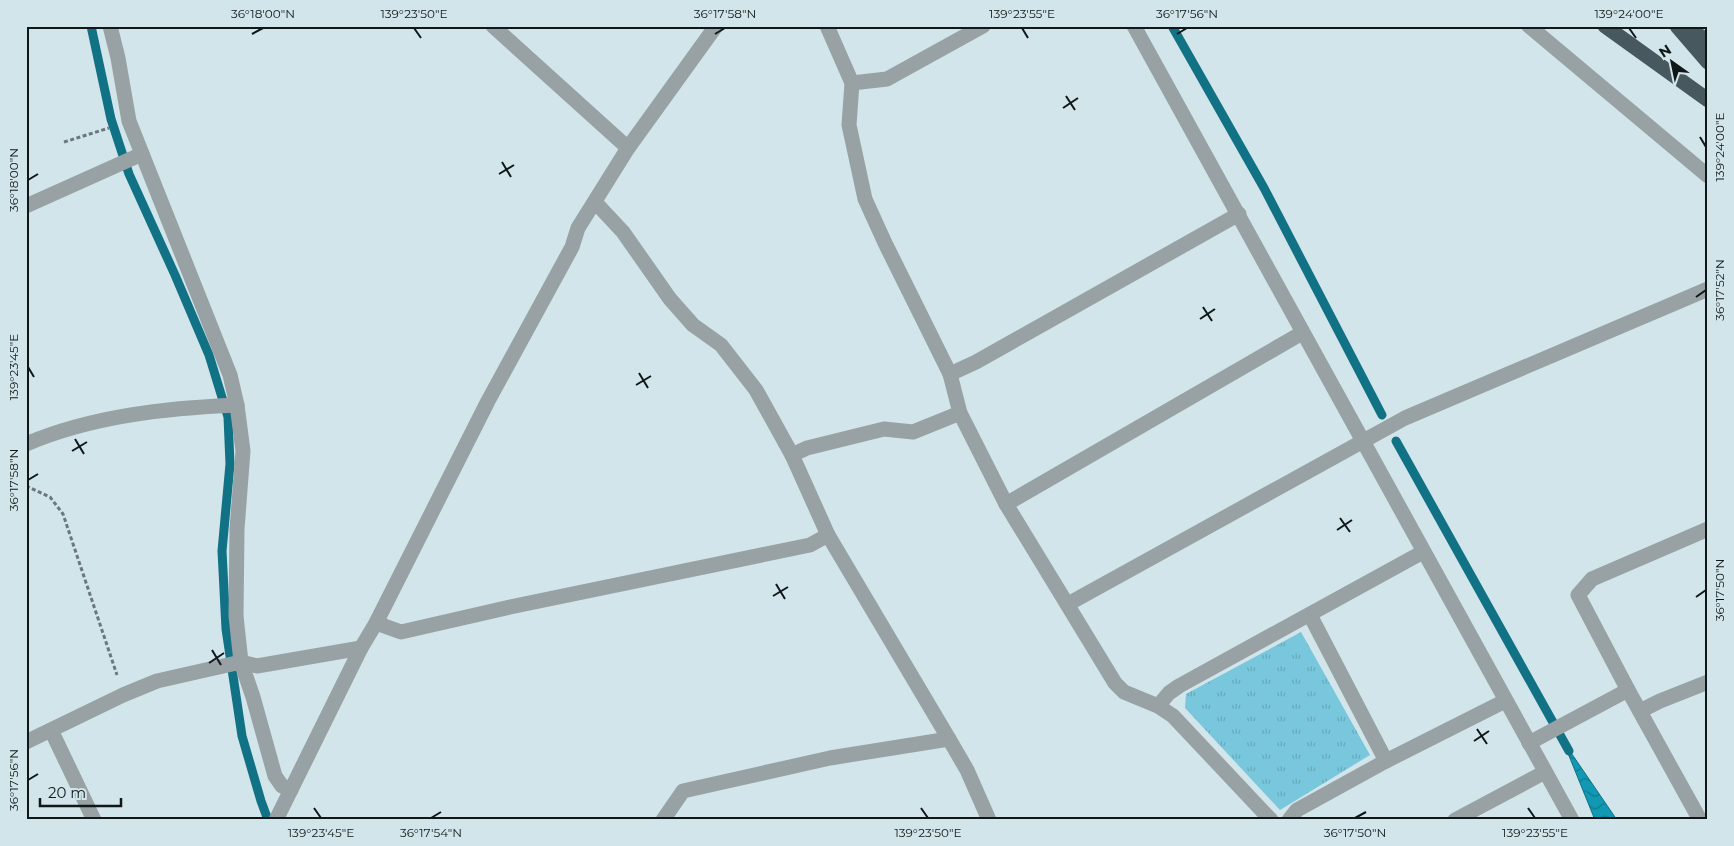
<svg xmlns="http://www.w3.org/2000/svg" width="1734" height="846" viewBox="0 0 1734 846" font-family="Montserrat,sans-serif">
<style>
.grass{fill:url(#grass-tufts)}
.water{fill:url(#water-waves);stroke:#117185}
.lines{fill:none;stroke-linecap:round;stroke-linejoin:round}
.stream{stroke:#117185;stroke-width:9}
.path{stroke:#6b787b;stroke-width:3;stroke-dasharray:4 2.5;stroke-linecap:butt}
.minor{stroke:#98a1a3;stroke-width:15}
.highway{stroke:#47595e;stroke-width:15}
.ticks{fill:none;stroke:#101719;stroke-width:2}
.neatline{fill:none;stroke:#101719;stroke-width:2}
.ticks-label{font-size:12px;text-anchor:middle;fill:#101719}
</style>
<defs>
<pattern id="grass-tufts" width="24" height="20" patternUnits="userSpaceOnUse" patternTransform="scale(1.25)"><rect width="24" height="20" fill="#78c7dc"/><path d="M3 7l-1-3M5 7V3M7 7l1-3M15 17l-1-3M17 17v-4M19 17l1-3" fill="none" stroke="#67aabc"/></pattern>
<pattern id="water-waves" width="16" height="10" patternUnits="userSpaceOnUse" patternTransform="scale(1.25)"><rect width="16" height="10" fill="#1198b3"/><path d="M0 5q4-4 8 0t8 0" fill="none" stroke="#0f7b91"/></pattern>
</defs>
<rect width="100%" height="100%" fill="#d1e5ea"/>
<path class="grass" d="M1301,632l69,123 -90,55 -95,-102 1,-14z"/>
<path class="water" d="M1563,741l54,79h-22z"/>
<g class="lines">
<g class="stream">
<path d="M91,26l20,93 18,55 46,101 34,80 19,62 2,47 -8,87 4,78 16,107 19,65 7,19"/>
<path d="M1172,26l92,162 118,227"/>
<path d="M1396,441l173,310"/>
</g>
<g class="path">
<path d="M64,142l45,-14"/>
<path d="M26,486l24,11 13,17 54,161"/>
</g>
<g class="minor">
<path d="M110,26l8,32 11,63 101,254 7,30 6,46 -6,78 -1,87 5,46 12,35 22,79 7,10 9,4"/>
<path d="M493,26l135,122"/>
<path d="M827,26l25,57 -3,42 16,74 20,44 65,131 10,39 46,91 109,179 9,9 34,14 15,10 98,104"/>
<path d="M1134,26l438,794"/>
<path d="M1529,26l179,150"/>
<path d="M852,83l35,-4 96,-53"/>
<path d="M595,202l28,30 47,67 23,26 28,20 35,45 36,65 36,80 121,204 18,31 22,50"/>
<path d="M26,206l116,-52"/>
<path d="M950,374l26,-12 263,-148"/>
<path d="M26,444c66,-28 140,-36 211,-39"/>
<path d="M792,455l15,-7 77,-19 29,3 47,-19"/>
<path d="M1006,504l296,-171"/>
<path d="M1068,604l337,-186 303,-129"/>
<path d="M1310,615l76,146"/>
<path d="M376,623l25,9 109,-25 300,-62 18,-10"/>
<path d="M1158,706l11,-13 10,-7 244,-134"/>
<path d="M1640,711l20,-10 48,-19"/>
<path d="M51,730l43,90"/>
<path d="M26,742l97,-47 34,-14 84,-19 16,4 104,-18"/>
<path d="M1529,743l99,-53"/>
<path d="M276,820l85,-172 15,-25 112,-222 84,-154 6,-19 50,-80 88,-122"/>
<path d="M663,820l20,-29 147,-33 119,-19"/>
<path d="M1289,820l8,-10 89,-49 119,-60"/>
<path d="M1455,820l90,-48"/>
<path d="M1700,820l-72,-130 -50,-95 14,-16 116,-50"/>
</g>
<g class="highway">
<path d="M1605,26l103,74"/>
<path d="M1677,26l31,36"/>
<path d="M1683,26l25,15"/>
</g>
</g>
<path class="ticks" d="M414,28l7,10M1022,28l6,10M1629,28l7,10M252,34l11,-6M715,34l10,-6M1177,34l10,-6M1066,96l9,14M1063,108l15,-10M1700,137l6,10M502,162l9,15M499,174l15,-9M28,180l10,-6M1696,297l10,-7M1203,307l9,14M1200,319l15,-10M28,367l6,10M639,373l9,15M636,385l15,-9M75,439l9,15M72,451l15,-9M28,480l10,-6M1340,518l10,14M1337,530l15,-10M776,584l9,15M773,596l15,-9M1696,597l10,-7M212,650l9,15M209,663l15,-10M1477,729l10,15M1474,741l15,-10M28,780l10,-6M314,808l7,10M921,808l7,10M1528,808l7,10M431,818l10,-6M1355,818l11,-6"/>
<rect width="1734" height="846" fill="none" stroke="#d1e5ea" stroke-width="55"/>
<g transform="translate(1672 62) rotate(327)" stroke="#d1e5ea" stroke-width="4" paint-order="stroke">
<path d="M0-4L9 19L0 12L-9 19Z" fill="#101719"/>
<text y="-8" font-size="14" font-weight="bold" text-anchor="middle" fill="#101719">N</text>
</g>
<path d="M40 798v8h81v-8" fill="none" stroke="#101719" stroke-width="2.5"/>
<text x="48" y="798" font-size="15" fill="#101719" stroke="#d1e5ea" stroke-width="4" paint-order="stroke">20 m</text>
<rect x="28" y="28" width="1678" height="790" class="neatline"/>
<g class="ticks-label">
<text x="263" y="18">36°18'00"N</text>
<text x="414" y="18">139°23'50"E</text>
<text x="725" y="18">36°17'58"N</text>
<text x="1022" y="18">139°23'55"E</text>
<text x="1187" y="18">36°17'56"N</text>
<text x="1629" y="18">139°24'00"E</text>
<text transform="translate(1720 147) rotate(-90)" y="4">139°24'00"E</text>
<text transform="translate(14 180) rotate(-90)" y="4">36°18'00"N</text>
<text transform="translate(1720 290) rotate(-90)" y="4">36°17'52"N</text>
<text transform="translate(14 367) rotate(-90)" y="4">139°23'45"E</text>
<text transform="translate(14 480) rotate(-90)" y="4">36°17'58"N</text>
<text transform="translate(1720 590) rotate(-90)" y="4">36°17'50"N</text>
<text transform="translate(14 780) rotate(-90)" y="4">36°17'56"N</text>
<text x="321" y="837">139°23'45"E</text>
<text x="431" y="837">36°17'54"N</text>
<text x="928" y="837">139°23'50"E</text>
<text x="1355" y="837">36°17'50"N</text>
<text x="1535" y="837">139°23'55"E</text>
</g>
</svg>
